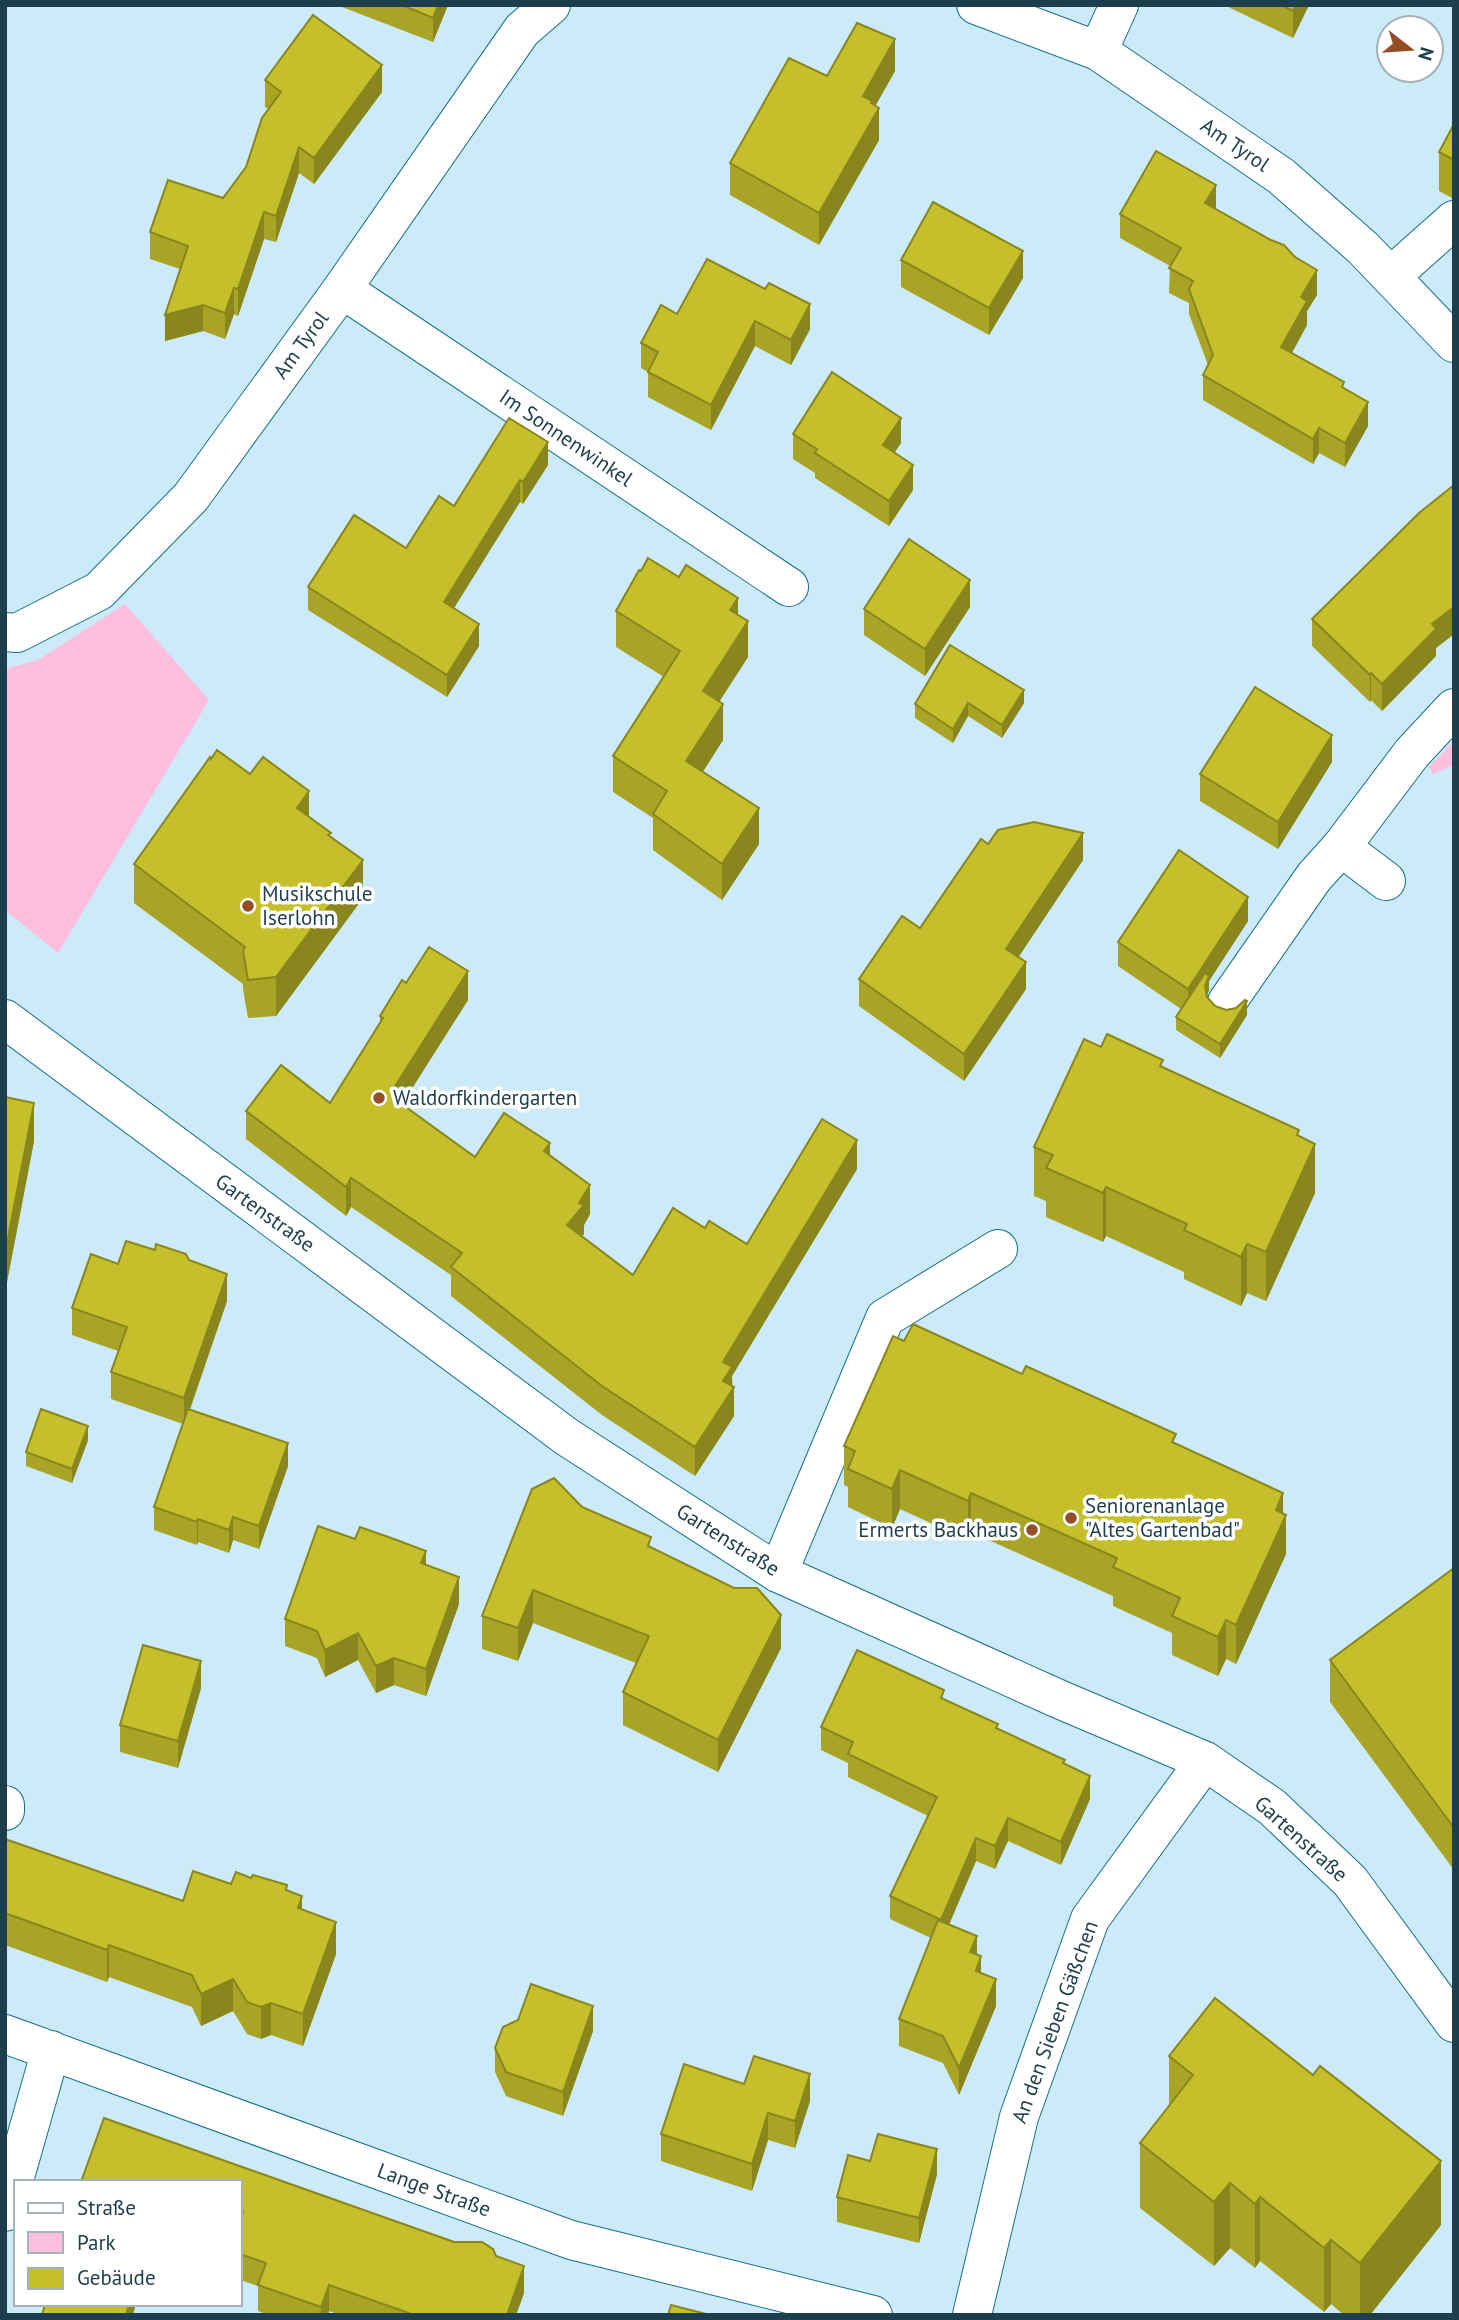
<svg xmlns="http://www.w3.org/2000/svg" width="1459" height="2320" viewBox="0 0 1459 2320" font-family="'PT Sans',sans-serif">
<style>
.green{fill:#febede}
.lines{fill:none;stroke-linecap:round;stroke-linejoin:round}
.minor-casing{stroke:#166e8d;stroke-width:40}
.minor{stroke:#fff;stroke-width:38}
.wall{fill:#a9a425}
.shaded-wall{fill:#89861e}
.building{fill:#c4bf2b;stroke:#89861e;stroke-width:2}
.poi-dot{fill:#944e27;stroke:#fff;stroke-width:2.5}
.labels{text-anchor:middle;stroke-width:7;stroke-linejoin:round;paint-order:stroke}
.street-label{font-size:21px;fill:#1d3e4c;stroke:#fff}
.poi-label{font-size:21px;fill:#1d3e4c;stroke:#fff;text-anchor:start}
</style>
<rect width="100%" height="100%" fill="#cceaf8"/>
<g class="green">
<path d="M125,604l84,96 -151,253 -53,-43v-241l33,-9z"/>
<path d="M1454,741v24l-21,9 -4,-7z"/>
</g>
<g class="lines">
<g class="minor-casing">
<g id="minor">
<path d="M976,5l122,46 183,125 82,72 91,95"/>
<path d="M1098,51l21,-46"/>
<path d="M1391,276l63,-56"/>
<path d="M342,289l447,298"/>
<path d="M5,632l12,1 82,-42 92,-94 151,-208 180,-259 29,-25"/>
<path d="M1386,881l-45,-34 71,-94 42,-45"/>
<path d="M1227,1002l87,-125 27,-30"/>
<path d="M5,1019l562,418 211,136 283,127 144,61 67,46 78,74 104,142"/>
<path d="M778,1573l107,-255 113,-69"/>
<path d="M5,1805v6"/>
<path d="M5,2034l566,206 302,75"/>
<path d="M5,2212l46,-162"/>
<path d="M972,2315l47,-198 71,-198 115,-158"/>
</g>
</g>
<use href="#minor" class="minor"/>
</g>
<g class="wall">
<path d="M342,5h106l-15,37 -91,-35z"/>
<path d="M1224,5h85l-16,33z"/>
<path d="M895,71l-20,35 4,34 -60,105 -89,-50v-32l97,-87z"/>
<path d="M265,80l117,12 -68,92 -15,-11 -23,69 -12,-3 -26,77 -4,-2 -9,25 -22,-8 -38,10 15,-72 -30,-10v-27l73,-34 23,-31 23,-58 -4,-2z"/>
<path d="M1454,124v75l-15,-8v-39z"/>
<path d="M1216,209l101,86 -10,16v14l-15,28 52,35 24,38 -23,41 -26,-14 -6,11 -110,-64v-25l5,-10 -19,-51v-11l-20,-10 1,-27 -50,-28v-24z"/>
<path d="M707,259l103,70 -19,36 -36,-19 -44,84 -63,-33v-25l-7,-4v-25l36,-29z"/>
<path d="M901,260l122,18 -34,57 -88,-48z"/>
<path d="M793,434l108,9 -7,10 19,37 -24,36 -74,-48v-5l-22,-14z"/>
<path d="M548,465l-25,39 -3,-2 -66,106 25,38 -32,51 -139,-87v-23l98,-39 48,-42z"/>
<path d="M1454,485v149l-18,14v8l-54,55 -11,-11 -1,2 -58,-56v-27z"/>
<path d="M641,571l38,6 59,39 10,41 -29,44 4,39 -20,32 56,72 -37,56 -69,-50v-32l-40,-26v-36l51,-79 -48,-30v-36z"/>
<path d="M970,607l-45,69 -61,-41v-26z"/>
<path d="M950,645l74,58 -22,35 -34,-22 -15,27 -38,-25v-14z"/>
<path d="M1332,762l-54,87 -78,-48v-27z"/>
<path d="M309,817l22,20 32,61 -87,118 -28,2 -5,-29v-5l-109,-81v-39z"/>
<path d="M988,844l95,16 -65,97 8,32 -62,92 -105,-75v-27l61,-51z"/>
<path d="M1248,921l-39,60v9l-2,7 8,9 32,9 -27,43 -44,-28v-13l5,-8 -63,-43v-24z"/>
<path d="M406,983l62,17 -64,101v5l71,51 75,-1 40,58 -6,11v9l-3,2 52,39 72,-47 42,16 110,-75 -125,207 2,40 -39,60 -93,-61 -151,-119v-21l-100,-68 -5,9 -100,-77v-28l84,-8 50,-80v-7z"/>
<path d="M1101,1047l62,21 136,69 16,56 -49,108 -19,-8 -6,13 -57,-27v-7l-78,-36 -3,6 -57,-25v-16l-12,-5v-49z"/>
<path d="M5,1097l29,44 -27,141h-2z"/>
<path d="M189,1260l38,41 -37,109 98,56 -29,83 -26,-9 -4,13 -31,-11 -1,3 -43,-15v-23l29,-83 -72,-25v-27l7,-21 -46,-16v-27l46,-44z"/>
<path d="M904,1341l272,103 107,69 3,41 -50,110 -10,-5 -8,17 -46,-21v-22l-59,-27v-10l-142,-64 -3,8 -68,-31 -8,19 -44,-21v-20l-4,-2v-39z"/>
<path d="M88,1440l-16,43 -46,-17v-14z"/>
<path d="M582,1507l69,40 130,101 -63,124 -95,-47v-33l13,-29 -103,-40 -15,38 -36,-12v-33z"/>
<path d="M426,1565l33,39 -33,92 -32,-11 -18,8 -18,-33 -33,17 -8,-19 -32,-12v-27z"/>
<path d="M1454,1568v302l-124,-168v-42z"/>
<path d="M201,1688l-23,80 -58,-16v-27z"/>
<path d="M944,1700l121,64 25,35 -29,66 -53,-24 -13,28 -19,-8 -27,64 28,30 4,18 15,33 -37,89 -16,-32 -44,-17v-27l32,-81 -41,-19v-23l38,-80 -80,-39v-14l-27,-13v-23z"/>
<path d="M5,1839l178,62 48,-17 56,6 49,64 -33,92 -32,-11 -10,4 -14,-5 -14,-23 -32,15 -9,-19 -83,-30 -2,5 -102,-37z"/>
<path d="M518,2020l75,11 -30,85 -57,-20 -11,-24v-24z"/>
<path d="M1169,2056l272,169 -71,90h-26l-13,-11 -7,8 -64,-51 -5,7 -25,-20 -16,18 -74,-58v-65l29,-37z"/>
<path d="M744,2084l66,17 -15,47 -27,-8 -16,51 -91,-30v-27z"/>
<path d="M104,2118l392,138 28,37 -8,22h-176l-11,-4 -1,4h-59l-11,-4v-25l-18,-6v-98z"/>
<path d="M937,2174l-18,69 -82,-21v-25z"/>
</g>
<g class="shaded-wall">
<path d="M438,5h10l-15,37v-24z"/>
<path d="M1296,5h13l-16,33v-27z"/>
<path d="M895,39v32l-23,41 7,-4v32l-60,105v-32l44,-117z"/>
<path d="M382,65v27l-68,92v-26z"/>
<path d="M299,147v26l-23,69v-26z"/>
<path d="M1216,185v25l-11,-7z"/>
<path d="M264,212v27l-26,77v-27z"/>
<path d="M1023,251v27l-34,57v-27z"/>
<path d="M1317,270v25l-10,16v14l-26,47v-25l20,-50z"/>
<path d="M234,288v26l-9,25v-26z"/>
<path d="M810,304v25l-19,36v-25z"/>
<path d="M203,305v26l-38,10v-26z"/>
<path d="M755,321v25l-44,84v-25z"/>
<path d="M1368,402v24l-23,41v-24z"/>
<path d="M901,418v25l-18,27v-25z"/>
<path d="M1319,428v25l-6,11v-25z"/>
<path d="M548,442v23l-25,39v-22z"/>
<path d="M913,465v25l-24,36v-25z"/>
<path d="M520,480v22l-76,122v-22z"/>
<path d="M970,580v27l-45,69v-27z"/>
<path d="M738,598v36l-8,-24z"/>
<path d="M1454,607v27l-18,14v8l-54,55v-27l50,-60z"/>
<path d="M748,621v36l-45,70v-36z"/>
<path d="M479,624v22l-32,51v-22z"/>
<path d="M1371,673v27l-1,2v-27z"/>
<path d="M1024,690v13l-22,35v-13z"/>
<path d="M968,703v13l-15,27v-14z"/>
<path d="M723,704v36l-37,57v-36z"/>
<path d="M1332,735v27l-54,87v-27z"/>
<path d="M309,791v39l-12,-22z"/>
<path d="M759,808v36l-37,56v-36z"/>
<path d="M1083,833v27l-77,116v-27z"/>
<path d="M363,860v38l-87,118v-39z"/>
<path d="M1248,897v24l-39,60v9l-4,9 -17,14v-24z"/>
<path d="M1026,962v27l-62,92v-27z"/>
<path d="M468,971v29l-64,101v22l-10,-35z"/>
<path d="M1247,1001v14l-27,43v-14z"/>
<path d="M34,1103v38l-27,141v-39z"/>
<path d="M857,1140v29l-125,207v15l2,-4v29l-39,60v-29l28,-85z"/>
<path d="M550,1143v29l-6,-21z"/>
<path d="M1315,1144v49l-49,108v-49z"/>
<path d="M351,1178v29l-5,9v-29z"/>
<path d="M590,1185v29l-6,11v9l-17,20v-29l12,-22z"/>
<path d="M1106,1187v49l-3,6v-49z"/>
<path d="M1247,1244v49l-6,13v-49z"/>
<path d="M227,1274v27l-43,124v-27z"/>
<path d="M88,1426v14l-16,43v-14z"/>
<path d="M288,1443v23l-29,83v-23z"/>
<path d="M900,1470v39l-8,19v-39z"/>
<path d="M971,1493v39l-3,8v-39z"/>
<path d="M1283,1493v28l3,-6v39l-50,110v-39z"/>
<path d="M233,1517v23l-4,13v-23z"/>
<path d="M198,1519v23l-1,3v-23z"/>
<path d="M426,1551v27l-5,-15z"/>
<path d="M459,1577v27l-33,92v-27z"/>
<path d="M533,1590v33l-15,38v-33z"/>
<path d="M781,1615v33l-63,124v-32z"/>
<path d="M1226,1620v39l-8,17v-39z"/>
<path d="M358,1633v27l-33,17v-27z"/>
<path d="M394,1658v27l-18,8v-27z"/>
<path d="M201,1661v27l-23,80v-27z"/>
<path d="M1090,1776v23l-29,66v-23z"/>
<path d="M1008,1818v23l-13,28v-23z"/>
<path d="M976,1838v23l-35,82v-23z"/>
<path d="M302,1896v31l-4,-19z"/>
<path d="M336,1922v32l-33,92v-32z"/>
<path d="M977,1936v27l-7,-11z"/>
<path d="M109,1945v32l-2,5v-32z"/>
<path d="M981,1956v27l-5,-12z"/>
<path d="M233,1979v32l-32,15v-32z"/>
<path d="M996,1979v27l-37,89v-27z"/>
<path d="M271,2003v32l-10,4v-32z"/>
<path d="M593,2006v25l-30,85v-24z"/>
<path d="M810,2074v27l-15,47v-27z"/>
<path d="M768,2113v27l-16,51v-27z"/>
<path d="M937,2149v25l-18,69v-25z"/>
<path d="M1441,2161v64l-71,90h-10v-52z"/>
<path d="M1230,2183v65l-16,18v-64z"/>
<path d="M1260,2197v64l-5,7v-64z"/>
<path d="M1331,2240v64l-7,8v-64z"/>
<path d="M524,2266v27l-8,22h-9z"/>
<path d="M329,2285v26l-1,4h-7v-8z"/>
<path d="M129,2304h7l-3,11h-7z"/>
</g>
<g class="building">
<path d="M402,5h36l-5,13z"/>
<path d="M1281,5h15l-3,6z"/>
<path d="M313,15l69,50 -68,93 -15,-11 -23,69 -12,-4 -26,77 -4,-1 -9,25 -22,-8 -38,10 23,-69 -38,-14 18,-52 55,18 23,-31 16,-49 19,-26 -16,-12z"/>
<path d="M857,23l38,16 -32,57 9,5 -1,2 8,5 -60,105 -89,-50 59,-105 38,18z"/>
<path d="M1454,124v36l-15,-8z"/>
<path d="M1156,151l60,34 -11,18 66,37 13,5 11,12 22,13 -16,27 6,4 -26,46 63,35 -2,5 26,15 -23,41 -26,-15 -6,11 -110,-64 10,-20 -24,-66 4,-8 -24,-13 12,-20 -61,-34z"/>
<path d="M933,202l90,49 -34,57 -88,-48z"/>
<path d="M707,259l58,30 4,-6 41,21 -19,36 -36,-19 -44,84 -63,-33 10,-20 -17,-9 20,-38 16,9z"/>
<path d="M832,372l69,46 -18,27 30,20 -24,36 -74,-48 2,-4 -24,-15z"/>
<path d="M509,418l39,24 -25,40 -3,-2 -76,122 35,22 -32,51 -139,-88 46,-72 52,33 33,-52 15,10z"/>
<path d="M1454,485v122l-22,17 4,5 -54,55 -11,-11 -1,2 -58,-56 107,-106z"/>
<path d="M909,539l61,41 -45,69 -61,-40z"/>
<path d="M648,558l31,19 7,-12 52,33 -8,12 18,11 -45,70 20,13 -37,57 73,47 -37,56 -69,-50 14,-23 -54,-35 67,-105 -64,-40 23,-41 2,1z"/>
<path d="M950,645l74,45 -22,35 -34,-22 -15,26 -38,-25z"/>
<path d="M1255,687l77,48 -54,87 -78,-48z"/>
<path d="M217,750l33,24 13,-17 46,34 -12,17 34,25 -3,2 35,25 -87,117 -28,3 -5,-29 2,-4 -111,-83 76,-107 1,2z"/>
<path d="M1034,822l49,11 -77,116 20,13 -62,92 -105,-75 43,-63 18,12 61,-89 7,5 10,-14z"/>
<path d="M1179,850l69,47 -60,92 -70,-47z"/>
<path d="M429,947l39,24 -74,117 10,6 -5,8 76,55 29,-44 46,30 -6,8 46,34 -11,18 5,2 -17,20 66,50 40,-67 32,20 4,-7 38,23 75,-125 35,21 -134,222 9,5 -9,14 11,6 -39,60 -93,-61 -151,-119 11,-14 -111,-75 -5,9 -100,-76 35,-46 49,38 53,-85 -3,-2 22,-36 4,3z"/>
<path d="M1205,973l4,3 -4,10 2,11 8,9 11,4 10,-2 9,-8 2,1 -27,43 -44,-27z"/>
<path d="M1107,1034l56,26 -3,6 139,64 -2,5 18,9 -49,108 -19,-8 -6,13 -57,-27 3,-6 -81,-37 -3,6 -57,-25 7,-13 -19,-8 50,-108 17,8z"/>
<path d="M5,1097l29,6 -27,140h-2z"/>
<path d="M126,1241l29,9 1,-6 30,10 3,6 38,14 -43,124 -73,-26 16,-45 -55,-19 19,-54 27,10z"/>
<path d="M913,1324l109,50 4,-8 150,68 -4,8 111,51 -7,17 10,5 -50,110 -10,-5 -8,17 -46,-21 8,-18 -67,-31 4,-9 -146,-65 -3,8 -68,-31 -8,19 -44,-20 7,-18 -11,-5 49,-110 11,5z"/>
<path d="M41,1409l47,17 -16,43 -46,-17z"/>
<path d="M188,1409l100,34 -29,83 -26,-9 -4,13 -31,-11 -1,3 -43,-15z"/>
<path d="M554,1478l28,29 69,30 -3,9 86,42h23l24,27 -63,125 -95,-48 26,-56 -116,-46 -15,38 -36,-12 50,-127z"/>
<path d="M318,1526l37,13 5,-12 34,12 32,12 -5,12 38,14 -33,92 -32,-11 -18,8 -18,-33 -33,17 -8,-19 -32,-12z"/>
<path d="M1454,1568v260l-124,-168z"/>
<path d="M143,1645l58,16 -23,80 -58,-16z"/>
<path d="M857,1650l87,40 -3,8 57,26 -2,4 69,32 -2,3 27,13 -29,66 -53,-24 -13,28 -19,-8 -35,82 -51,-24 47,-99 -89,-43 5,-12 -32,-15z"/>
<path d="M5,1839l178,62 10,-30 38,13 5,-12 15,6 2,-3 34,10 -1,5 16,6 -4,12 38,14 -33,92 -32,-11 -10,4 -14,-5 -14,-23 -32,15 -9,-19 -83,-30 -2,5 -102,-37z"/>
<path d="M938,1920l39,16 -7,16 11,4 -5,15 20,8 -37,89 -16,-32 -44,-17z"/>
<path d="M531,1984l62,22 -30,86 -57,-20 -11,-24 8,-21 15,-7z"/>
<path d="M1215,1998l98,77 7,-9 121,95 -81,102 -29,-23 -7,8 -64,-51 -5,7 -25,-21 -16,19 -74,-59 53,-68 -24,-19z"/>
<path d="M754,2056l56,18 -15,47 -27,-8 -16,51 -91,-30 23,-70 60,20z"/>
<path d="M104,2118l350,124h28l11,7 3,7 28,10 -17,49h-99l1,-2 -80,-28 -8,22 -63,-22 8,-22 -26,-9v-32l3,-10 -3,-2v-28h-159z"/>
<path d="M878,2134l59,15 -18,69 -82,-21 11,-42 22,6z"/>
<path d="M45,2304h84l-3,11h-84z"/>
<path d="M671,2305l39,10h-42z"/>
</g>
<g class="poi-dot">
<circle cx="248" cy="906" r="7"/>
<circle cx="379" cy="1098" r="7"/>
<circle cx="1071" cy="1518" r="7"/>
<circle cx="1032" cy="1530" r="7"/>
</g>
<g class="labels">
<g class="street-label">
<text transform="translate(1235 145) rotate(34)" y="7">Am Tyrol</text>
<text transform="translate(301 345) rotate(-54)" y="7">Am Tyrol</text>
<text transform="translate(566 438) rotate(34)" y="7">Im Sonnenwinkel</text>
<text transform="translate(265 1213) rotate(36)" y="7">Gartenstraße</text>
<text transform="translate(728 1540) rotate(32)" y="7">Gartenstraße</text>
<text transform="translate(1301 1839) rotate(42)" y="7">Gartenstraße</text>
<text transform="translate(1055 2022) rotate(-70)" y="7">An den Sieben Gäßchen</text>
<text transform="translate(434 2190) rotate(20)" y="7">Lange Straße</text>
</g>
<g class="poi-label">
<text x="262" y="901">Musikschule<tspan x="262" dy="24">Iserlohn</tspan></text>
<text x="393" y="1105">Waldorfkindergarten</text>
<text x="1085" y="1513">Seniorenanlage<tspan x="1085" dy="24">"Altes Gartenbad"</tspan></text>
<text x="1018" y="1537" text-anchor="end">Ermerts Backhaus</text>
</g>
</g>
<rect width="1459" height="2320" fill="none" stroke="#1d3e4c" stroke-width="14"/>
<rect x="14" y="2180" width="228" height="126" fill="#ffffff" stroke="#a5b2b7" stroke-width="2"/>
<rect x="28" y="2203" width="35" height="10" fill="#ffffff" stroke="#a5b2b7" stroke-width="2"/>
<text x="77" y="2215" font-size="21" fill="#1d3e4c">Straße</text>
<rect x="28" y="2232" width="35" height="21" fill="#febede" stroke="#a5b2b7" stroke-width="2"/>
<text x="77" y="2250" font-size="21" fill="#1d3e4c">Park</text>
<rect x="28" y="2268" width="35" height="21" fill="#c4bf2b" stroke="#a5b2b7" stroke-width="2"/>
<text x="77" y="2285" font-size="21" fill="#1d3e4c">Gebäude</text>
<g transform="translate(1410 49) rotate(107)"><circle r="33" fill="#ffffff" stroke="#a5b2b7" stroke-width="2"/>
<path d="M0-5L12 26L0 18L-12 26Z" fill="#944e27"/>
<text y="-10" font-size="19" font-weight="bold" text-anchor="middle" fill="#1d3e4c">N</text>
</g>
</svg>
